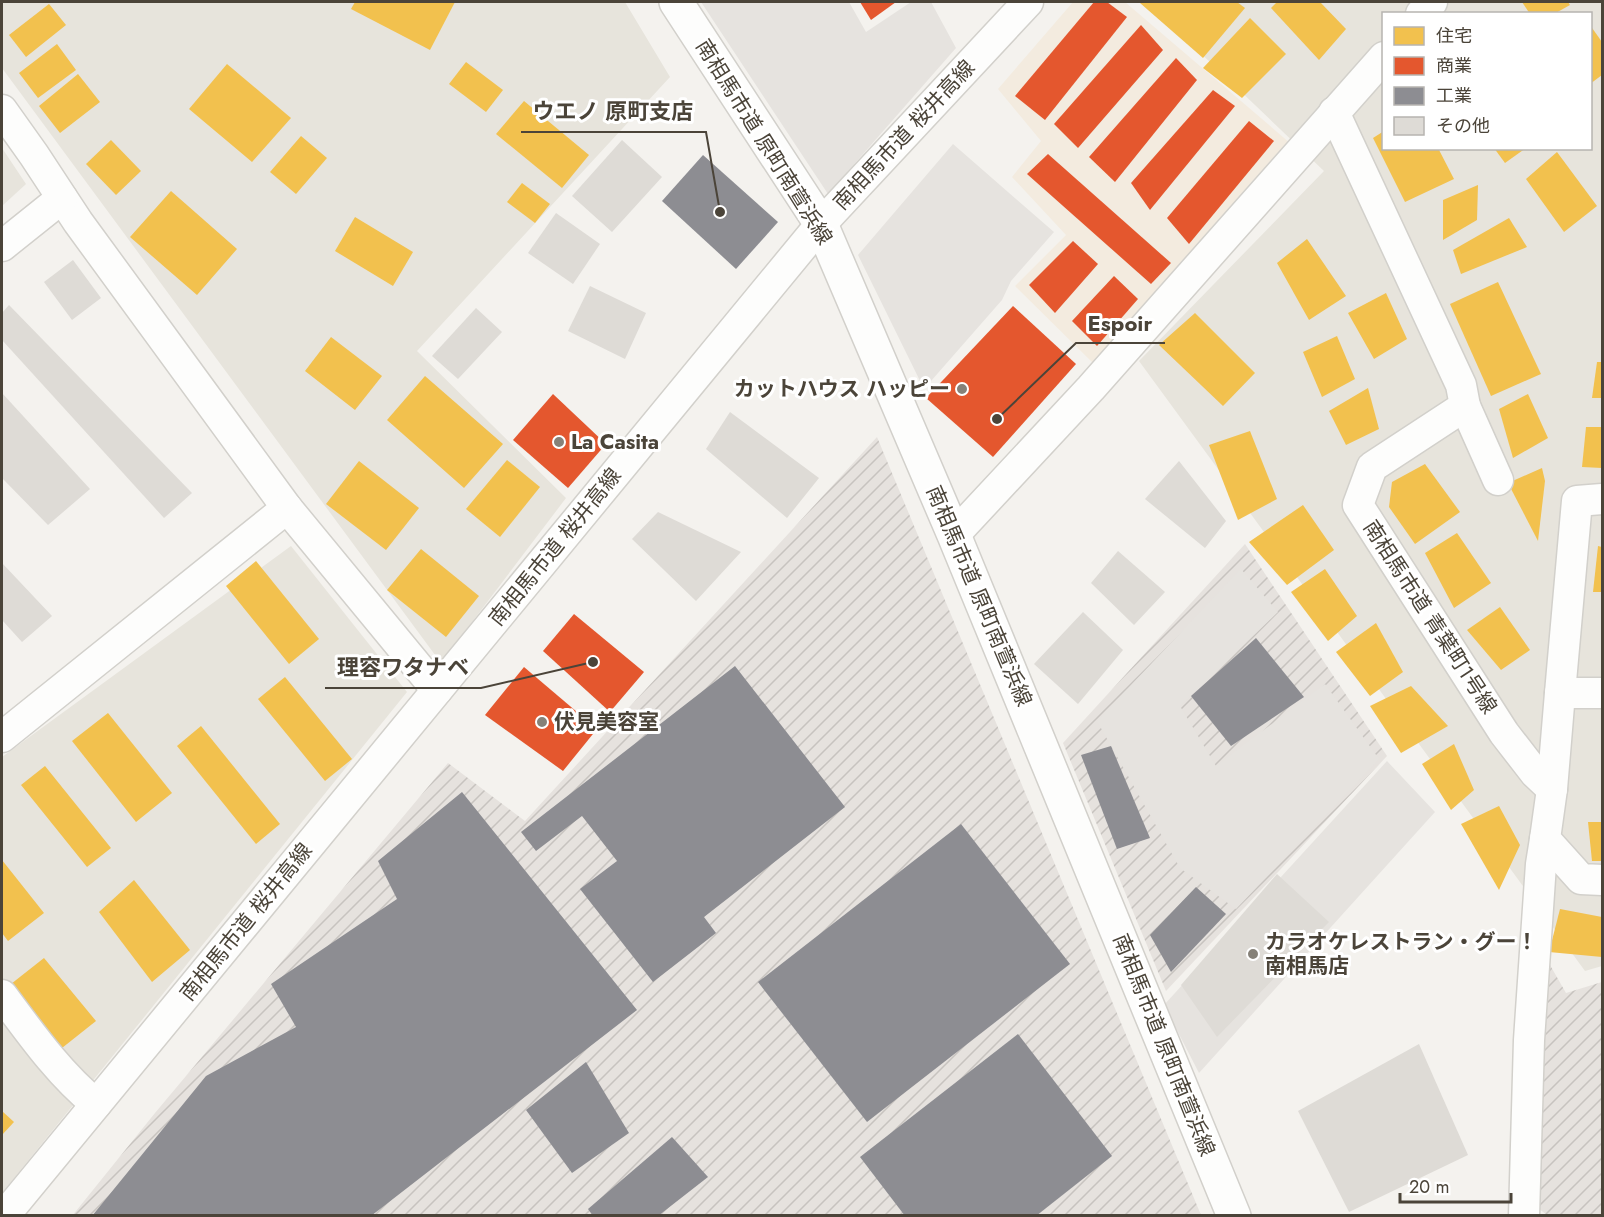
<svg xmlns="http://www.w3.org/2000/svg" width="1604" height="1217" viewBox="0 0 1604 1217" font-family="Jost,'Noto Sans JP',sans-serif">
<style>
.residential{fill:#e7e4dc;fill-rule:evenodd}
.commercial{fill:#f3ebdf}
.industrial{fill:url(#industrial-furrows)}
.parking{fill:#e6e3df}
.homes{fill:#f2c14e}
.shops{fill:#e4572e}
.industry{fill:#8d8d92}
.building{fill:#dedbd6}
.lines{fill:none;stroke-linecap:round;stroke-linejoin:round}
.minor-casing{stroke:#d2d0cb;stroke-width:33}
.tertiary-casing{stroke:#d2d0cb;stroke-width:36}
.minor{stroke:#fdfdfc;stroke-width:30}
.tertiary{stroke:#fdfdfc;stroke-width:33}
.poi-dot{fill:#868178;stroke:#fff;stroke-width:2}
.labels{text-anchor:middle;stroke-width:6;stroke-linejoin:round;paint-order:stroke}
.street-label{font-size:21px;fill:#4b4439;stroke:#fff}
.poi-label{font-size:21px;font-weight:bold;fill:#4b4439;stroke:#fff;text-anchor:start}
.leader{fill:none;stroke:#4b4439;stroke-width:2}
.callout-dot{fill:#4b4439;stroke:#fff;stroke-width:2}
.callout-label{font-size:22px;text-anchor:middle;font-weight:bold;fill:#4b4439;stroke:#fff;stroke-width:6;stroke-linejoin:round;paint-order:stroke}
</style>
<defs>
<pattern id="industrial-furrows" width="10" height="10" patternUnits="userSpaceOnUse" patternTransform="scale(1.5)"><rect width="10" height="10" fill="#e6e2de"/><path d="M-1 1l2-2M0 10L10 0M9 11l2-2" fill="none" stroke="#c7c3bf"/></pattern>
</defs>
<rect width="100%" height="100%" fill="#f4f2ee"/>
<g class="residential">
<path d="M2,2h623l45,75 -253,274 149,147 -125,165 -439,-595z"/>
<path d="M1147,2h455v964l-17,5 -446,-610 185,-190zM1384,14h206v134h-206z"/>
<path d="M2,148l24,36 -24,22z"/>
<path d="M291,546l116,146 -405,501v-436z"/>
</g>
<path class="commercial" d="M1073,2h52l165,141 -195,222 -80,-79 51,-51 -54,-58 29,-36 -43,-52z"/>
<g class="industrial">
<path d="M877,437l324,778 -1129,1 83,-103 293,-350 77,58z"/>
<path d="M1245,544l142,212 -221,235 -103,-248z"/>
<path d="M1546,958l20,35 36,-11v233h-55l-13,-10z"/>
</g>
<g class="parking">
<path d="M701,2h148l17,30 45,-30h20l25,46 -128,146z"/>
<path d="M953,144l101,88 -43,49 -9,19 -78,89 -66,-134z"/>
<path d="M1241,569l37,43 -98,94 36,60 109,-82 54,75 -143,150 -56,-41 -83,-147z"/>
<path d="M1387,761l48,51 -236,261 -35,-68z"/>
</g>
<g class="homes">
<path d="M355,2h100l-25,48 -79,-41z"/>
<path d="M1141,2h96l8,6 -42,50 -63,-55z"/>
<path d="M1277,2h43l26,27 -27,31 -48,-52z"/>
<path d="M1522,2h46l2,3 -16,9h-24z"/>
<path d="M49,4l17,21 -40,32 -17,-22z"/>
<path d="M1250,18l36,36 -44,44 -39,-30z"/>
<path d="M1590,25l12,17v33l-12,9z"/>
<path d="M57,44l19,26 -38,28 -19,-25z"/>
<path d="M466,62l37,28 -17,22 -37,-28z"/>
<path d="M227,64l64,54 -39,44 -63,-53z"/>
<path d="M78,74l22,28 -40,31 -21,-27z"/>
<path d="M524,101l65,54 -27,33 -66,-54z"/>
<path d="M1384,131v17h54l16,31 -49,23 -32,-64z"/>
<path d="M301,136l26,22 -31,36 -26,-22z"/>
<path d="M111,140l30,31 -25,24 -30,-31z"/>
<path d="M1494,148h32l-21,15z"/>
<path d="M1557,152l40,54 -33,26 -38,-53z"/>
<path d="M522,183l28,21 -15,19 -28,-21z"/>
<path d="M1478,185l-1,35 -34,20v-40z"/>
<path d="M171,191l66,58 -40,46 -67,-58z"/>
<path d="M355,217l58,35 -20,34 -58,-35z"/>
<path d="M1509,218l18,29 -66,27 -8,-24z"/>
<path d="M1307,239l39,57 -37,24 -32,-57z"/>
<path d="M1498,282l43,92 -50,22 -41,-92z"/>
<path d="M1386,293l21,46 -33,20 -26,-46z"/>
<path d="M1195,313l60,60 -32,33 -64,-61z"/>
<path d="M1337,336l18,43 -33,18 -19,-45z"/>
<path d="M331,337l51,39 -27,34 -50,-39z"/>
<path d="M1597,362h5v36h-10z"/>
<path d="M425,376l78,68 -39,44 -77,-68z"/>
<path d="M1368,388l11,41 -33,16 -17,-34z"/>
<path d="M1528,394l20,44 -35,20 -14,-49z"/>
<path d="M1586,427h16v41l-20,-1z"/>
<path d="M1250,431l27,68 -39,21 -29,-75z"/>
<path d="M507,460l33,27 -40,50 -34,-28z"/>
<path d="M359,461l60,47 -33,42 -60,-46z"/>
<path d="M1425,464l35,48 -45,32 -26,-37 3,-25z"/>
<path d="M1542,468l3,13 -7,60 -30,-58z"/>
<path d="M1303,505l31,45 -47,35 -38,-43z"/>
<path d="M1457,533l34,50 -37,25 -29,-55z"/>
<path d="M1598,546l4,1v45h-9z"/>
<path d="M421,549l58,47 -33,41 -59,-47z"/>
<path d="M256,561l63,78 -30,25 -63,-78z"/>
<path d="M1325,569l32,47 -29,25 -37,-49z"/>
<path d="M1500,607l30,43 -29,20 -34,-40z"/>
<path d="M1376,623l27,49 -33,24 -34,-44z"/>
<path d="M285,677l67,82 -27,22 -67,-82z"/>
<path d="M1411,686l37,40 -47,27 -31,-47z"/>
<path d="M108,713l64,80 -36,29 -64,-81z"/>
<path d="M201,726l79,98 -24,20 -79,-98z"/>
<path d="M1454,744l20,46 -23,20 -29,-46z"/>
<path d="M45,766l66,82 -24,19 -66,-82z"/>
<path d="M1499,806l21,39 -21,45 -38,-66z"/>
<path d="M1588,822h14v39h-10z"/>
<path d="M2,860l42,53 -36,28 -6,-8z"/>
<path d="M134,880l56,70 -38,32 -53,-70z"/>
<path d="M1560,909l42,8v40l-53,-5z"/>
<path d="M44,958l52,63 -34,27 -51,-64z"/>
<path d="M2,1111l12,11 -12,13z"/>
</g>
<g class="shops">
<path d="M860,2h36l-25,18z"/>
<path d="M1094,2h13l20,15 -82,103 -30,-24z"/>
<path d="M1141,25l22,25 -85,98 -24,-24z"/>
<path d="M1176,58l21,22 -82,102 -26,-25z"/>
<path d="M1213,90l22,16 -85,104 -19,-27z"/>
<path d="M1249,121l25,20 -85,103 -22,-26z"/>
<path d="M1048,154l123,109 -20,21 -124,-110z"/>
<path d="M1073,241l25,23 -43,49 -26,-28z"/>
<path d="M1114,276l24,23 -41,47 -25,-25z"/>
<path d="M1013,306l63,58 -83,93 -67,-59z"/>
<path d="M553,394l53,50 -38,44 -55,-48z"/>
<path d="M574,614l70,58 -34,40 -67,-61z"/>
<path d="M524,667l73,62 -34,42 -78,-56z"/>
</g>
<g class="industry">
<path d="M703,155l75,67 -42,47 -74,-68z"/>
<path d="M1256,638l48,59 -73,49 -40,-50z"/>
<path d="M735,666l110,141 -141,110 12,16 -63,49 -73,-93 37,-28 -35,-45 -46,35 -15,-19z"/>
<path d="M1111,746l39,92 -33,11 -36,-94z"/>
<path d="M462,792l175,218 -266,206h-279l114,-140 90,-49 -25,-43 126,-85 -19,-38z"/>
<path d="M961,824l109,140 -203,158 -109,-140z"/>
<path d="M1196,887l30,27 -55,58 -21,-37z"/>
<path d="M1018,1034l94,122 -76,60h-131l-45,-59z"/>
<path d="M586,1062l43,71 -57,40 -46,-63z"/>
<path d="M672,1137l36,40 -50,39h-65l-5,-7z"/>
</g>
<g class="building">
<path d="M622,140l40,37 -50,55 -40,-36z"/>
<path d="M556,213l44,31 -27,40 -45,-31z"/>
<path d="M73,260l28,38 -29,22 -28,-38z"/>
<path d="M590,286l56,27 -21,46 -57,-28z"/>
<path d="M9,305l183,188 -28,25 -162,-178v-27z"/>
<path d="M476,308l26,24 -44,47 -26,-23z"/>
<path d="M2,393l88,96 -42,36 -46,-47z"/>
<path d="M730,412l89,66 -32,40 -81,-69z"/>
<path d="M1179,461l47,60 -21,27 -60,-49z"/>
<path d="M658,512l83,40 -45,49 -64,-62z"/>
<path d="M1118,551l47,41 -31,33 -43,-42z"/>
<path d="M2,563l50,53 -30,26 -20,-22z"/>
<path d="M1083,612l40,38 -45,54 -44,-40z"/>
<path d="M1277,874l52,48 -112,115 -36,-52z"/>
<path d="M1419,1044l49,111 -119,57 -51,-101z"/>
</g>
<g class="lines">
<g class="minor-casing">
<g id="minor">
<path d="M1421,14l11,-12"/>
<path d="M2,110l32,45 44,67 209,286 150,182"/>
<path d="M1334,112l127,273 4,21 -93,61 -14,38 146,228 31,40 17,16"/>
<path d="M2,246l60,-48"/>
<path d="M1465,406l33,74"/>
<path d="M954,535l137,-147 293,-331"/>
<path d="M1560,693l17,-192 25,-2"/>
<path d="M1602,693h-42l-8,96 -7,50 36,40 21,1"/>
<path d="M2,737l285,-229"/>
<path d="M2,995c29,39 57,79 94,109"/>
<path d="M4,1216l817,-992 207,-222"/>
<path d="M1524,1216l5,-176 12,-176 4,-25"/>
</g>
</g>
<g class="tertiary-casing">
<path id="tertiary" d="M676,2l145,222 133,311 280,681"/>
</g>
<use href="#minor" class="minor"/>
<use href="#tertiary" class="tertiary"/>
</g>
<g class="poi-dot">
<circle cx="962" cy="389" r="6"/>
<circle cx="559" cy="442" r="6"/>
<circle cx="542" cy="722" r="6"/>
<circle cx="1253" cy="954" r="6"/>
</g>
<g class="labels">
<g class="street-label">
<text transform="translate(904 135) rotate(-47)" y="7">南相馬市道 桜井高線</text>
<text transform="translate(764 142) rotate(58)" y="7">南相馬市道 原町南萱浜線</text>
<text transform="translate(555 547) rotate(-51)" y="7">南相馬市道 桜井高線</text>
<text transform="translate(979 596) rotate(67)" y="7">南相馬市道 原町南萱浜線</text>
<text transform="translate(1430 617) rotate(57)" y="7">南相馬市道 青葉町1号線</text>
<text transform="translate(246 922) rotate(-51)" y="7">南相馬市道 桜井高線</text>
<text transform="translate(1164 1045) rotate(68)" y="7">南相馬市道 原町南萱浜線</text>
</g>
<g class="poi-label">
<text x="950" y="396" text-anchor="end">カットハウス ハッピー</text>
<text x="571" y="449">La Casita</text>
<text x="554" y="729">伏見美容室</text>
<text x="1265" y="949">カラオケレストラン・グー！<tspan x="1265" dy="24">南相馬店</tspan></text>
</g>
</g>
<path class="leader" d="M720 212L706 132H521M997 419L1076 343H1165M593 662L481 688H325"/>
<g class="callout-dot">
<circle cx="720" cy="212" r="6"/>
<circle cx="997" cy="419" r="6"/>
<circle cx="593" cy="662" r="6"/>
</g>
<g class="callout-label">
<text x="613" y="119">ウエノ 原町支店</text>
<text x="1120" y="331">Espoir</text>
<text x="403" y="675">理容ワタナベ</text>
</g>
<rect width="1604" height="1217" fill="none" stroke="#4b4439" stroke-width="6"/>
<rect x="1382" y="12" width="210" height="138" fill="#ffffff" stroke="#b7b4b0" stroke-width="1.5"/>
<rect x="1394" y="27" width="30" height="18" fill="#f2c14e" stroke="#b7b4b0" stroke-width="1.5"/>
<text x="1436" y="42" font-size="18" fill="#4b4439">住宅</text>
<rect x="1394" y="57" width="30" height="18" fill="#e4572e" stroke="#b7b4b0" stroke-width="1.5"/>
<text x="1436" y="72" font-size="18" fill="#4b4439">商業</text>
<rect x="1394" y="87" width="30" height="18" fill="#8d8d92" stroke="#b7b4b0" stroke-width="1.5"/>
<text x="1436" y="102" font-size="18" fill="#4b4439">工業</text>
<rect x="1394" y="117" width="30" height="18" fill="#dedbd6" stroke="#b7b4b0" stroke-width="1.5"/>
<text x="1436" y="132" font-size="18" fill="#4b4439">その他</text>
<path d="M1400 1193v9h111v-9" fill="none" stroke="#4b4439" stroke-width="3"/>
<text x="1409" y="1193" font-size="18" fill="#4b4439" stroke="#ffffff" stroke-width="4.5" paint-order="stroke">20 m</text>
</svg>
